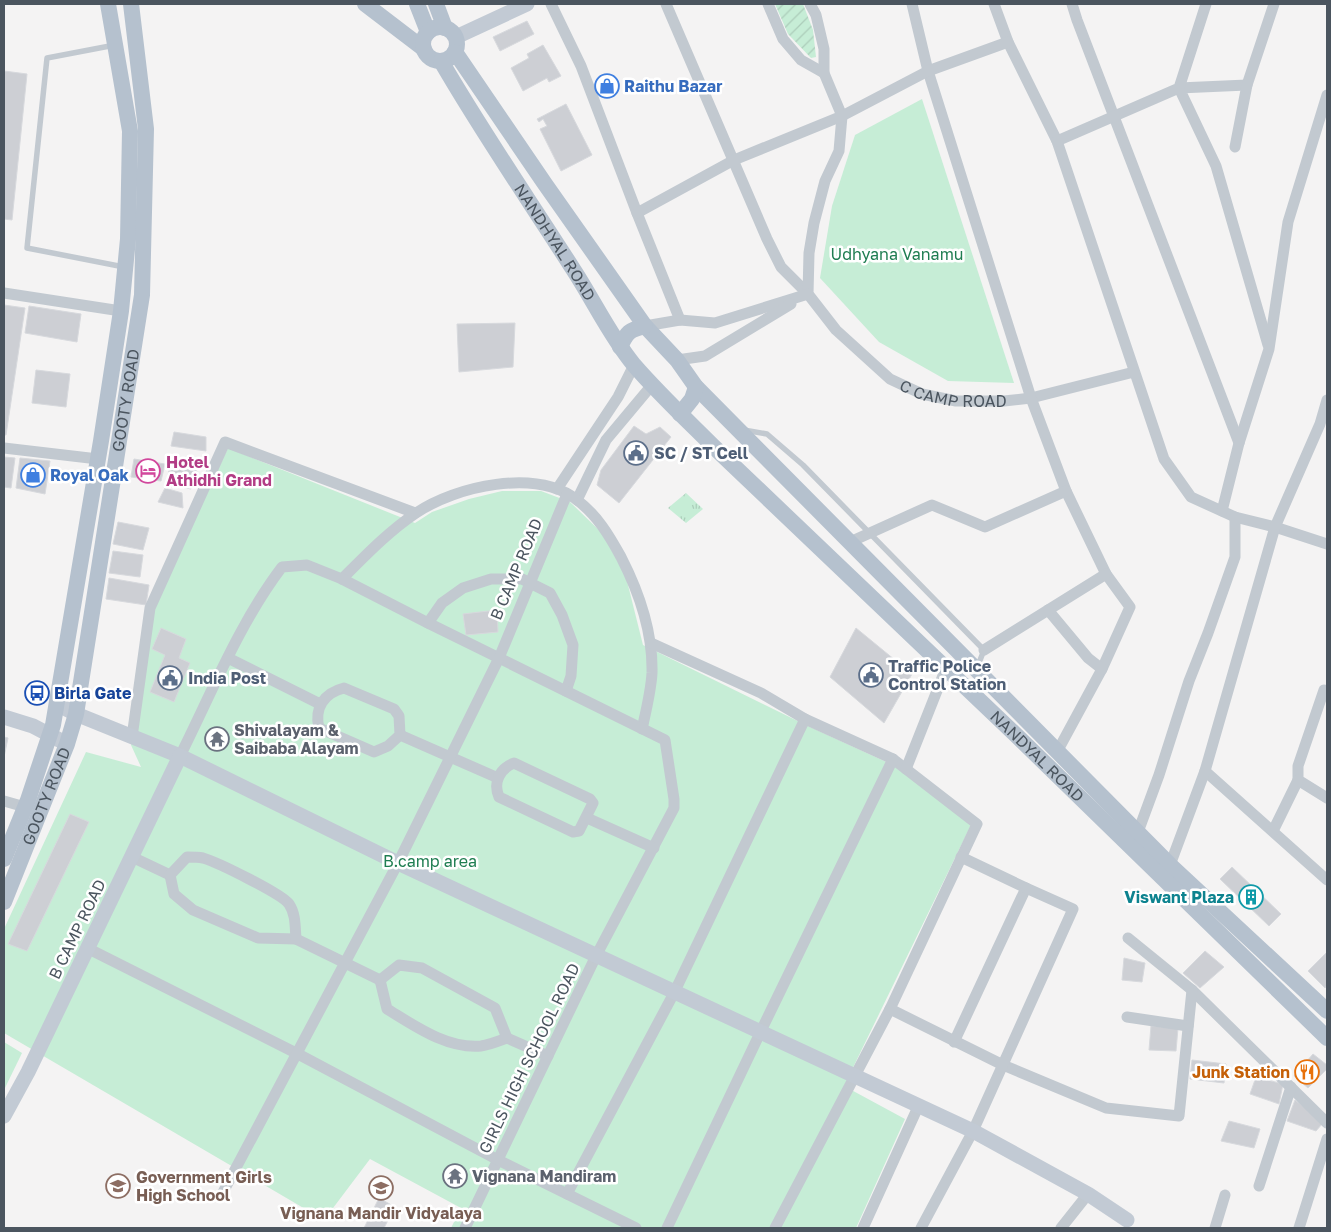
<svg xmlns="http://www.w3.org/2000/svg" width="1331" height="1232" viewBox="0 0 1331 1232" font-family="'Golos Text',sans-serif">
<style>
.grass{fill:url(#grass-tufts)}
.park{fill:#c6edd6}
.garden{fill:url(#garden-furrows)}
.building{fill:#cdcfd4;stroke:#d7d9dd}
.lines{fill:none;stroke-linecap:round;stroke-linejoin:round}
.lane{stroke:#c2c9d0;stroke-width:5.5}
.street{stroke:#c2c9d0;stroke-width:11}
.secondary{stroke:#c2cad4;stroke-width:15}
.primary{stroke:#b5c1ce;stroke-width:16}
.labels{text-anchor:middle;stroke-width:5;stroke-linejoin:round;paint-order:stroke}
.shop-label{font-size:16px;font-weight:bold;fill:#366cbe;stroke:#fff;text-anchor:start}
.street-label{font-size:16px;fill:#4b555f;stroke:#fff}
.park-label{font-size:16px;fill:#1f7d51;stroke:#fff}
.service-label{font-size:16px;font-weight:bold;fill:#4e5e75;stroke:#fff;text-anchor:start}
.hotel-label{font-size:16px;font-weight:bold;fill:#b23c85;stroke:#fff;text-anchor:start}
.transit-label{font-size:16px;font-weight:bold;fill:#164399;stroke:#fff;text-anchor:start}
.worship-label{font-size:16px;font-weight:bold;fill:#5b616d;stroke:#fff;text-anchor:start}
.culture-label{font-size:16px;font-weight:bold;fill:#0d838f;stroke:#fff;text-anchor:end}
.food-label{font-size:16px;font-weight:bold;fill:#c56008;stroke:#fff;text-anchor:end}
.education-label{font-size:16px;font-weight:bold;fill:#785e54;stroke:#fff;text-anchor:start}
</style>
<defs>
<pattern id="grass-tufts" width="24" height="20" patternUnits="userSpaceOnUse" patternTransform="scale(1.25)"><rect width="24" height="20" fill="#c6edd6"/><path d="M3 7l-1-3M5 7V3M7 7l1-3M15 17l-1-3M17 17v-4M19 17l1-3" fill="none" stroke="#accdba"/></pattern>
<pattern id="garden-furrows" width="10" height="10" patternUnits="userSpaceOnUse" patternTransform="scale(1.25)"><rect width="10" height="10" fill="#c6edd6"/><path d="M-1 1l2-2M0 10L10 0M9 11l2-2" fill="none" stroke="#accdba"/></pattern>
</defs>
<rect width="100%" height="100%" fill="#f4f3f3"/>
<path class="grass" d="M686,493l17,16 -17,14 -18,-15z"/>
<g class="park">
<path d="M922,99l92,284 -66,-2 -69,-39 -59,-64 12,-72 23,-71z"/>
<path d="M228,448l187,75 17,-11 37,-13 33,-8h39l29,11 33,32 23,43 17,68 167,82 83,38 78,60 -127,261 61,33 -49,109h-405l10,-20 -91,-49 -46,61 -320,-187v-104l82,-177 55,15 -10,-22 22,-138z"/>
<path d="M4,1042l18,11 -18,37z"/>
</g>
<path class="garden" d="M775,4h28l10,26 3,27 -5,1 -23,-24z"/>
<g class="building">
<path d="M527,21l7,13 -34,17 -7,-14z"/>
<path d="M543,45l18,31 -12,6 -2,-4 -24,13 -12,-23 18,-10 -2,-4z"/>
<path d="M4,71l23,3 -15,146 -8,-1z"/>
<path d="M566,104l26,51 -31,16 -21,-42 7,-3 -4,-7 -4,3 -2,-3z"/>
<path d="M4,305l21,3 -19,127h-2z"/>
<path d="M29,306l52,8 -4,28 -52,-9z"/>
<path d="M515,323l-2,44 -54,5 -2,-48z"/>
<path d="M36,370l34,4 -4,33 -34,-4z"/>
<path d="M634,426l12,8 14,-7 11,10 -52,66 -22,-18 4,-15z"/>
<path d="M174,432l32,5v14l-35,-5z"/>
<path d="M4,457l11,1 -4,30 -7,-1z"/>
<path d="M20,458l30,3 -5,33 -29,-6z"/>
<path d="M134,459l31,5 -4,17 -30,-4z"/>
<path d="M170,466l27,5 -1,11 -6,-1 1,8 -25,-5z"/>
<path d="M165,488l17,5 1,15 -25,-6z"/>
<path d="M118,522l31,6 -6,22 -30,-6z"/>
<path d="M113,551l30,4 -3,22 -31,-4z"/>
<path d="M109,578l40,7 -3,20 -40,-6z"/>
<path d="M497,610l1,22 -32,3 -3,-21z"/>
<path d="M161,628l25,11 -7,19 11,5 -16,39 -24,-10 15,-37 -13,-6z"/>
<path d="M856,628l56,46 -28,49 -54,-46z"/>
<path d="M4,737l4,1 -4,19z"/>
<path d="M70,814l19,8 -62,129 -19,-7z"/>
<path d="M1232,867l49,47 -12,12 -49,-47z"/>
<path d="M1205,951l19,16 -24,21 -17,-15z"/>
<path d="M1327,952v33l-2,3 -17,-17z"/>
<path d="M1124,958l21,5 -3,19 -20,-2z"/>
<path d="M1151,1026l27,2 -2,23 -27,-1z"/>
<path d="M1313,1054l14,11v4l-19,19 -14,-12z"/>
<path d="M1192,1060l34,4 -2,19 -34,-4z"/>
<path d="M1256,1077l27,7 -4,20 -29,-10z"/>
<path d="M1295,1100l9,7 18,17 -6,7 -29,-10z"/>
<path d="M1229,1121l31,8 -6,19 -33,-7z"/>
<path d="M379,1198l16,9 -11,21h-20z"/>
</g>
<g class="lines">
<g class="lane">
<path d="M115,45l-68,13 -20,190 97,19"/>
<path d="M744,430l23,4 36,31 181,185 -7,18"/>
</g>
<g class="street">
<path d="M551,4l30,62 56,147 43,107"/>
<path d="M666,4l101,235 14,28 27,27"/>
<path d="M768,4l15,35 18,21 23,13"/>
<path id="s1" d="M810,4l6,11 8,34v24l18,43 -3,35 -14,30 -11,42 -5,30 -1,41 28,36 54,49 32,15 34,7h48l27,-3 103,-26"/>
<path d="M912,4l16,67 103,327 35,93 40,83 24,33 -28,62 -45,83"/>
<path d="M994,4l14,38 49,99 107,318 27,38 44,20 40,10 52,17"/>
<path d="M1072,4l5,16 162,423"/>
<path d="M1247,85l-68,3 37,78 52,179"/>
<path d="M1057,141l122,-53 27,-84"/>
<path d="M1235,147l12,-62 27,-81"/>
<path d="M637,213l97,-53 108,-44 86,-45 80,-29"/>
<path d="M4,293l117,18"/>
<path d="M645,326l35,-6 35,3 93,-29"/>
<path d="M677,360l28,-4 86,-52"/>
<path d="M4,448l94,11"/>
<path d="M557,489l61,-92 16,-32"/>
<path d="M577,500l29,-60 46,-55"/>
<path d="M1222,511l17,-68 30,-94 19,-127 39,-127"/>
<path d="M850,542l82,-37 53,22 81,-36"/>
<path d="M342,579c23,-23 47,-48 74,-66 40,-27 120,-45 161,-13 20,15 32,35 44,57 18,35 32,75 31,116 -1,18 -6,38 -10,56"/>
<path d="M1048,610l40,48 14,11"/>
<path d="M428,623l14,-20 21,-15 28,-9h31l28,14 12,22 11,30 -2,31 -5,15"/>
<path d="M651,643l110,50 44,26 88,40 84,65 -87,185 -115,219"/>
<path d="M984,650l122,-76"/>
<path d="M228,658l92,46"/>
<path d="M344,688l50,21 5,7 1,19 -12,11 -14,6 -55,-24c-5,-20 5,-35 25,-40z"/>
<path d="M1324,690l-26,76v14l29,18"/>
<path d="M400,735l98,43"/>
<path d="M132,737l18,-129 75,-166 190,71"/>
<path d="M180,756c31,-62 60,-134 102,-189l25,-2 35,14 86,44 237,117 9,59v9l-78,148 -131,272"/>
<path d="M514,763l76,36 3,4 -14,28 -6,1 -74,-35c-6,-14 0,-28 15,-34z"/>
<path d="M906,769l40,-101"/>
<path d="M1205,771l122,109"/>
<path d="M4,801l21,6"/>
<path d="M587,818l67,30"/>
<path d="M1273,831l25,-51"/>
<path d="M1138,832l21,-57 30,-94 19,-48 27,-76v-40"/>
<path d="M132,857l38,18"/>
<path d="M1170,865l35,-94 70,-244 45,-103 7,-24"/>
<path d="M170,875l4,19 19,16 65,28 38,1 84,41"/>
<path d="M170,875l17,-18c5,0 11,0 16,1 14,4 79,36 86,46 7,10 6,24 7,35"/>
<path d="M1128,938l64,52 135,133"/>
<path d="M87,948l211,106 200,106 138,68"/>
<path d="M380,980l7,29c28,17 60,40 94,37 8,-1 18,-5 26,-8l41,18"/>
<path d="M380,980l19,-15 23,3 73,40 12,30"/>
<path d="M890,1009l113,56 103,43 73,8 13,-126"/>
<path d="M1127,1017l61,9"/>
<path d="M954,1042l72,-154 -65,-31"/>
<path d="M1259,1186l32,-99"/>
<path d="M567,1194l107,-201 131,-274"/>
<path d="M221,1196l177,-333 101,-205 68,-164"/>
<path d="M667,1228l93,-195 133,-274"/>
<path d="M863,1228l55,-121"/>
<path d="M921,1228l52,-97 100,-222 -47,-21"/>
<path d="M1061,1228l27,-34"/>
<path d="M1215,1228l10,-33"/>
<path d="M1299,1228l28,-89"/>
</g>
<g class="secondary">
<path d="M456,37l71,-33"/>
<path d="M57,704l19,10 104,42 218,107 575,268 115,63 39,26"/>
<path d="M4,717l29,9 34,18"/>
<path d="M4,1116l24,-44 152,-316"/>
</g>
<g class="primary">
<path d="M365,4l59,45"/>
<path d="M417,4l11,28"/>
<path d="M436,4l9,24"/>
<circle cx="440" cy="44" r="17"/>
<path d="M455,52l90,132 100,142 32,34 19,27 474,478 157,146"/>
<path id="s2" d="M441,61c41,71 88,139 132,208 21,32 37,67 61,96 26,30 55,57 83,85l301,287 309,301"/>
<path d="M620,347c7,-15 9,-17 25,-21"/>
<path d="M680,414l12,-15 4,-12"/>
<path d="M4,859l24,-59 25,-75 48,-284 20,-130 7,-72 2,-108 -22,-127"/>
<path id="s3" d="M4,902l63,-158 9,-30 66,-419 4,-166 -15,-125"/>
</g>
</g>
<defs>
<g id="shop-ring" transform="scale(1.25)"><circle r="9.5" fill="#fff" stroke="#3f7fe0" stroke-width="1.5"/><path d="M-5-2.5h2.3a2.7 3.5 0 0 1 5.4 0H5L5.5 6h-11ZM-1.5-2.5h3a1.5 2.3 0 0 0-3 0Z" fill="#3f7fe0"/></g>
<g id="civic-ring" transform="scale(1.25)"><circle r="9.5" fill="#fff" stroke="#5c6f8a" stroke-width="1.5"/><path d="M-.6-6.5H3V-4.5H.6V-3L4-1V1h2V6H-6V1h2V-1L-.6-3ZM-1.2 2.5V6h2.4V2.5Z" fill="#5c6f8a"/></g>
<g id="hotel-ring" transform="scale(1.25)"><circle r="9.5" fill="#fff" stroke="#d1479c" stroke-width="1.5"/><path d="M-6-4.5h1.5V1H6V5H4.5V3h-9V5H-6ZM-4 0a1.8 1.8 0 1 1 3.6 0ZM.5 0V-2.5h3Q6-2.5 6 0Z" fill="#d1479c"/></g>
<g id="bus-ring" transform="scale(1.25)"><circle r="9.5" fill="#fff" stroke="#1a4fb4" stroke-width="1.5"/><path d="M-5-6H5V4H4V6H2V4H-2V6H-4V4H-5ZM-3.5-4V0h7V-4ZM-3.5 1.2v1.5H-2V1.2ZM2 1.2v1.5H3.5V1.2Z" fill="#1a4fb4"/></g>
<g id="temple-ring" transform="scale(1.25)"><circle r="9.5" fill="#fff" stroke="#6b7280" stroke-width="1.5"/><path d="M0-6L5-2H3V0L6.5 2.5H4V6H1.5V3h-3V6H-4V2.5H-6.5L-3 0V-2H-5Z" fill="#6b7280"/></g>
<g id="building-ring" transform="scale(1.25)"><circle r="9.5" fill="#fff" stroke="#0f9aa8" stroke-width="1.5"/><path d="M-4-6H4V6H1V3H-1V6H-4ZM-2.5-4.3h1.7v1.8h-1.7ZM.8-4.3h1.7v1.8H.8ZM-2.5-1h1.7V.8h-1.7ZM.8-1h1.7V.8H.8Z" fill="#0f9aa8"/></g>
<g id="restaurant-ring" transform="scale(1.25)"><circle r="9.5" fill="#fff" stroke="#e8710a" stroke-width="1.5"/><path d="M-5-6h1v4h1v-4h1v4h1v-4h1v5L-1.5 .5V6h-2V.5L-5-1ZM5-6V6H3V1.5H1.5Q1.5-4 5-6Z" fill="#e8710a"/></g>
<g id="school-ring" transform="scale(1.25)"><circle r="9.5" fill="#fff" stroke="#8d6e63" stroke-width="1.5"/><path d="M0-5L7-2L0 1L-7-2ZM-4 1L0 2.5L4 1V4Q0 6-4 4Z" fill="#8d6e63"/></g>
</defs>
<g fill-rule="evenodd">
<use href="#shop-ring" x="607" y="86"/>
<use href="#civic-ring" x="636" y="453"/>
<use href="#hotel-ring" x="148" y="471"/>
<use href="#shop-ring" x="33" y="475"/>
<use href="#civic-ring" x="871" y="675"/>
<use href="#civic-ring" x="170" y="678"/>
<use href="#bus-ring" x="37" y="693"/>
<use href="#temple-ring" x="217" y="739"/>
<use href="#building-ring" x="1251" y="897"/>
<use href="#restaurant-ring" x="1307" y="1072"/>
<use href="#temple-ring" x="455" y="1176"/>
<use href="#school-ring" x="118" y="1186"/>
<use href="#school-ring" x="381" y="1188"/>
</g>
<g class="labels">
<g class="shop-label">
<text x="624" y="92">Raithu Bazar</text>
<text x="50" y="481">Royal Oak</text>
</g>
<g class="street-label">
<text dy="6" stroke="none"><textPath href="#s2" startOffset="214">NANDHYAL ROAD</textPath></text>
<text dy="6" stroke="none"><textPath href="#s1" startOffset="486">C CAMP ROAD</textPath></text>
<text dy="6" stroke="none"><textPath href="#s3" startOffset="519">GOOTY ROAD</textPath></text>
<text transform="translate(516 569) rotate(-67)" y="6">B CAMP ROAD</text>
<text dy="6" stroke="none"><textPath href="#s2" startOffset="922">NANDYAL ROAD</textPath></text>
<text dy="6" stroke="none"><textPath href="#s3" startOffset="114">GOOTY ROAD</textPath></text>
<text transform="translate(77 929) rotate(-64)" y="6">B CAMP ROAD</text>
<text transform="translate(529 1058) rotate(-64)" y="6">GIRLS HIGH SCHOOL ROAD</text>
</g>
<g class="park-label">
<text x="897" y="260">Udhyana Vanamu</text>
<text x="430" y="867">B.camp area</text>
</g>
<g class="service-label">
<text x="654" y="459">SC / ST Cell</text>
<text x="888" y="672">Traffic Police<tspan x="888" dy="18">Control Station</tspan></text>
<text x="188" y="684">India Post</text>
</g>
<g class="hotel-label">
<text x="166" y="468">Hotel<tspan x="166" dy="18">Athidhi Grand</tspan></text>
</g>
<g class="transit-label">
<text x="54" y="699">Birla Gate</text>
</g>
<g class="worship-label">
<text x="234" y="736">Shivalayam &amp;<tspan x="234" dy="18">Saibaba Alayam</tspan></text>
<text x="472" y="1182">Vignana Mandiram</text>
</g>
<g class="culture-label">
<text x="1234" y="903">Viswant Plaza</text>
</g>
<g class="food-label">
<text x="1290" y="1078">Junk Station</text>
</g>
<g class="education-label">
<text x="136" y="1183">Government Girls<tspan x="136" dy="18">High School</tspan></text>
<text x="381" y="1219" text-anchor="middle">Vignana Mandir Vidyalaya</text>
</g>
</g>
<rect width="1331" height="1232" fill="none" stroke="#4b555f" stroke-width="10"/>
</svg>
